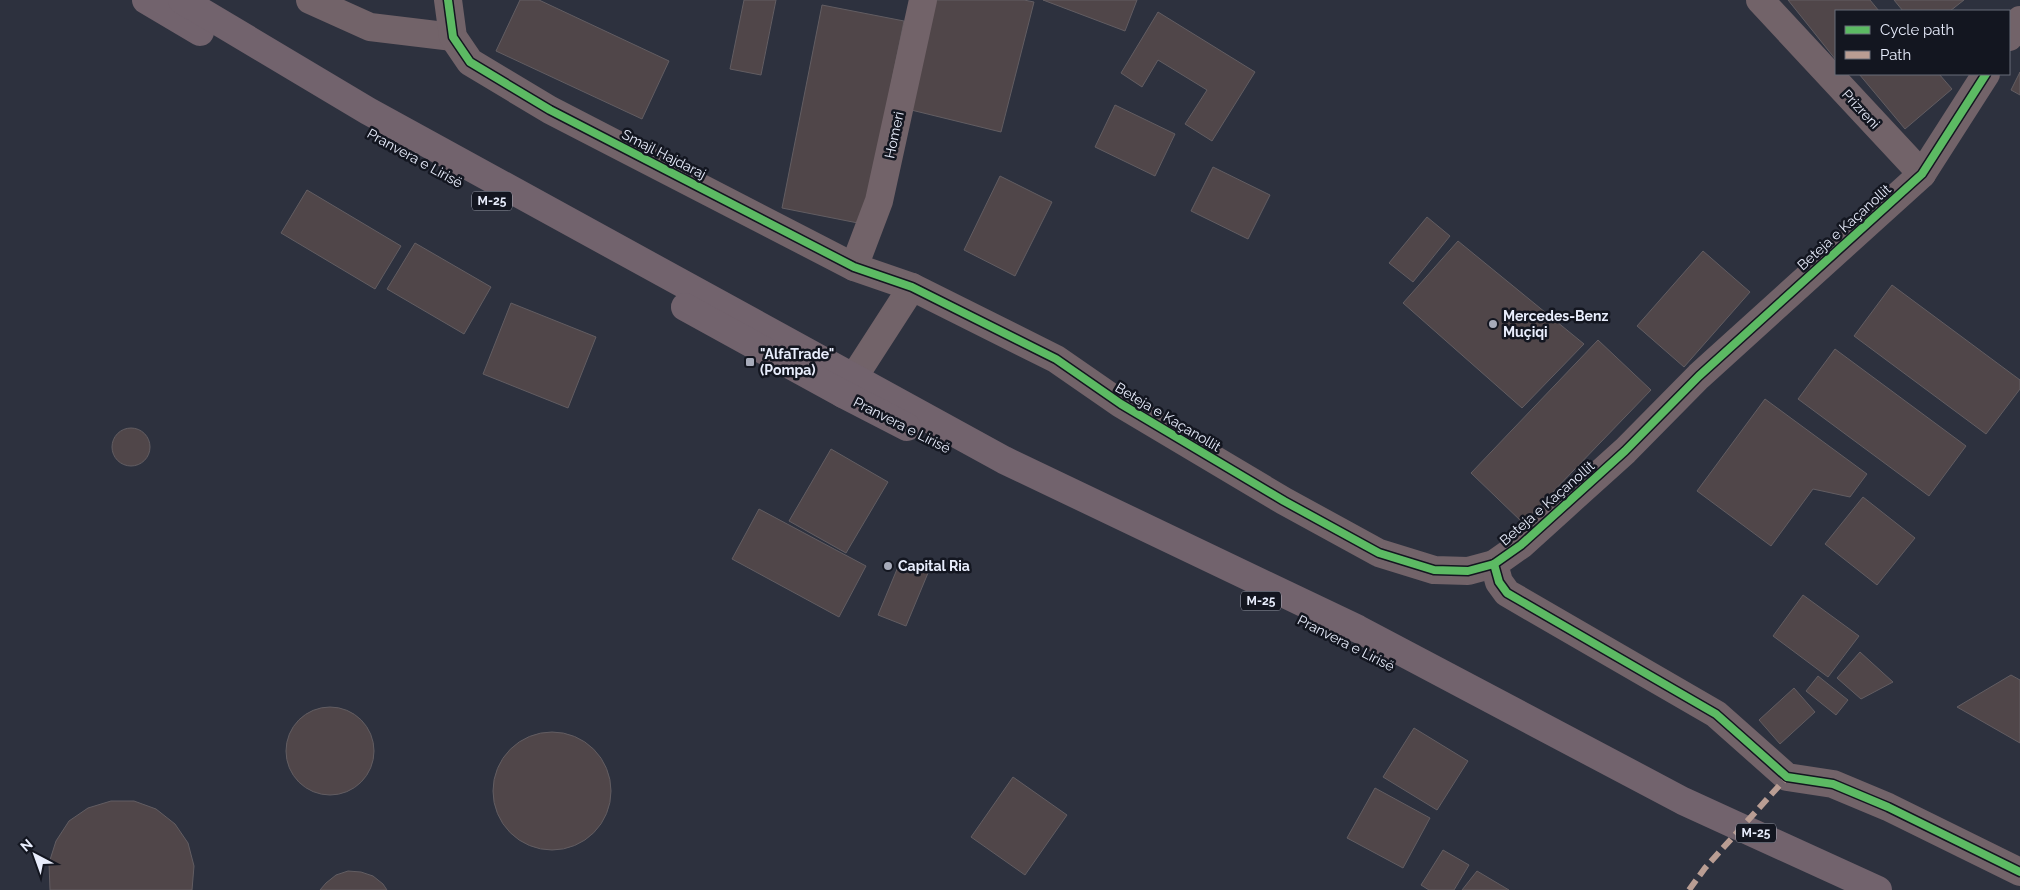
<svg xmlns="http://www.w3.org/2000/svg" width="2020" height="890" viewBox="0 0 2020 890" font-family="Raleway,sans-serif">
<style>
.building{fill:#504649;stroke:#625d62}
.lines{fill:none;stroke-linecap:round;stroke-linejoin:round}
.minor{stroke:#726369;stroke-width:28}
.major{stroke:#72636d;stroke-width:28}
.quiet{stroke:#b99d93;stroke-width:6;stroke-dasharray:12 6;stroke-linecap:butt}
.cycleway-casing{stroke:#131620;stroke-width:11}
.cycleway{stroke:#5cba63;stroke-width:8}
.poi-dot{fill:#a7abba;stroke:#131620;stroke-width:2}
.labels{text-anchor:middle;stroke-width:5;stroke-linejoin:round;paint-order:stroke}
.shield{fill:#131620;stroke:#a8acba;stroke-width:1}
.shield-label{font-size:12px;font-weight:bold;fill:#e8edfc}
.street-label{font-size:14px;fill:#e8edfc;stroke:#131620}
.poi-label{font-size:14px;font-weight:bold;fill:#e8edfc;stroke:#131620;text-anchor:start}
</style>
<rect width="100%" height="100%" fill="#2d313e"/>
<g class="building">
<path d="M520,0h19l130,61 -27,58 -146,-68z"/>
<path d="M744,0h32l-15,75 -31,-6z"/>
<path d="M931,0h93l10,2 -33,130 -98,-24z"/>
<path d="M1043,0h94l-12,31z"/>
<path d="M1788,0h82l9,11h-43v49z"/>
<path d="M1894,0h70l-14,11h-47z"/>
<path d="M822,5l82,16 -41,203 -81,-16z"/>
<path d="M1158,12l97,60 -43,69 -27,-17 22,-34 -49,-30 -16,27 -21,-14z"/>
<path d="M2020,72v23l-9,-5z"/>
<path d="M1859,74h80l13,15 -47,40z"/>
<path d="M1115,105l60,29 -20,42 -60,-29z"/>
<path d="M1213,167l57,28 -22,44 -57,-28z"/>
<path d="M1000,176l52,26 -37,74 -51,-26z"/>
<path d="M307,190l94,56 -26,43 -94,-56z"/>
<path d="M1427,217l23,19 -37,46 -24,-19z"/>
<path d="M1458,241l126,103 -62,64 -119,-105z"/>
<path d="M415,243l76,44 -27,47 -77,-45z"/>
<path d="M1703,251l47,41 -66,75 -47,-41z"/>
<path d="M1892,285l128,95v9l-34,45 -132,-98z"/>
<path d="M511,303l85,34 -28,71 -85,-34z"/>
<path d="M1598,340l53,50 -128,133 -52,-50z"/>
<path d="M1835,349l131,97 -37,50 -131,-97z"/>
<path d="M1765,399l102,75 -17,23 -37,-8 -42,57 -74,-55z"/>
<circle cx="131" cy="447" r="19"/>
<path d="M831,449l57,33 -42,71 -57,-32z"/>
<path d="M1863,497l52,41 -38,47 -52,-41z"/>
<path d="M759,509l107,57 -27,51 -107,-58z"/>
<path d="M900,562l28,11 -22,53 -28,-11z"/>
<path d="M1803,595l56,41 -31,41 -55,-41z"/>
<path d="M1860,652l33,30 -32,17 -24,-21z"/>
<path d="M2011,675l9,5v63l-63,-36z"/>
<path d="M1818,676l30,24 -12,15 -30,-24z"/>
<path d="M1794,688l21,24 -35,32 -21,-24z"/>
<circle cx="330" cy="751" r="44"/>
<path d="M1414,728l54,33 -31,49 -54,-33z"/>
<circle cx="552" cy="791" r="59"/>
<path d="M1013,777l54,38 -42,60 -54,-38z"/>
<path d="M1375,788l55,30 -27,50 -56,-30z"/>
<path d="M111,801h23l22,8 19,15 13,19 6,23 -2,24h-142l-1,-27 7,-22 13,-20 19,-13z"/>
<path d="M1443,850l26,15 -15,25h-25l-8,-5z"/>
<path d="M348,871l13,1 12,4 10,8 4,6h-67l6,-7 10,-8z"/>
<path d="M1477,871l32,19h-47z"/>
</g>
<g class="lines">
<g class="minor">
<path d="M310,0l60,27 83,10"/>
<path d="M448,0l5,37 17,25 80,48 304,157 58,20 144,72 65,45 163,97 95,52 55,17 34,1 26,-7 27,-19 42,-38 62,-56 74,-75 223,-202 64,-100"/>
<path d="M1760,0l162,174"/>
<path d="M2009,37l11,-17"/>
<path d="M854,267l25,-66 44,-201"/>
<path d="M843,394l69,-107"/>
<path d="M1494,564l5,18 8,11 209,121 71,63 46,7 55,23 132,65"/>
</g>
<g class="major">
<path d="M146,0l54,32"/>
<path d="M182,0l186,111 636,349 354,169 325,172 195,89"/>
<path d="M685,307l158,87 64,33"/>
</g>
<path class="quiet" d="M1689,890l16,-22 82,-91"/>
<g class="cycleway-casing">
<g id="cycleway">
<path d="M448,0l5,37 17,25 80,48 304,157 58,20 144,72 65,45 163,97 95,52 55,17 34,1 26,-7 27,-19 42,-38 62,-56 74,-75 223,-202 64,-100"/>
<path d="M1494,564l5,18 8,11 209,121 71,63 46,7 55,23 132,65"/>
</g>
</g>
<use href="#cycleway" class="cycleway"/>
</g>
<g class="poi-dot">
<circle cx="1493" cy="324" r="5"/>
<rect x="745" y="357" width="10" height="10" rx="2.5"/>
<circle cx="888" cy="566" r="5"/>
</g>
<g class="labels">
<g class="shield">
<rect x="472" y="191.5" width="40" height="19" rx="4"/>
<rect x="1241" y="591.5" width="40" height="19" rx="4"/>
<rect x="1736" y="823.5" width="40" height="19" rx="4"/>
</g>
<g class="shield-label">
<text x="492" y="205">M-25</text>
<text x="1261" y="605">M-25</text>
<text x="1756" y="837">M-25</text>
</g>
<g class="street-label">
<text transform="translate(1861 109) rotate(47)" y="5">Prizreni</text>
<text transform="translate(894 135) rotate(-78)" y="5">Homeri</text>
<text transform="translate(664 154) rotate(27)" y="5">Smajl Hajdaraj</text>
<text transform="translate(415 158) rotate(29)" y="5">Pranvera e Lirisë</text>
<text transform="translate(1844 227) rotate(-42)" y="5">Beteja e Kaçanollit</text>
<text transform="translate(1168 417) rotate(31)" y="5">Beteja e Kaçanollit</text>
<text transform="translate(902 425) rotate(27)" y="5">Pranvera e Lirisë</text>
<text transform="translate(1547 503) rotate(-41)" y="5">Beteja e Kaçanollit</text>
<text transform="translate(1346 643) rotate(27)" y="5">Pranvera e Lirisë</text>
</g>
<g class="poi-label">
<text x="1503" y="321">Mercedes-Benz<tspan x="1503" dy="16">Muçiqi</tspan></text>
<text x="760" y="359">"AlfaTrade"<tspan x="760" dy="16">(Pompa)</tspan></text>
<text x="898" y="571">Capital Ria</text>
</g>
</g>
<rect x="1835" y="10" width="175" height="65" fill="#131620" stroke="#686c78"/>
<rect x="1845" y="26" width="25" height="8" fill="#5cba63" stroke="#686c78"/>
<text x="1880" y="35" font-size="15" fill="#e8edfc">Cycle path</text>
<rect x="1845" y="51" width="25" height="8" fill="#b99d93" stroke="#686c78"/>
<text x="1880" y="60" font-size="15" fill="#e8edfc">Path</text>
<g transform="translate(35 855) rotate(319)" stroke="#131620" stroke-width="4" paint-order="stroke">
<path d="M0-4L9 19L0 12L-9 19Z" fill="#e8edfc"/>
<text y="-8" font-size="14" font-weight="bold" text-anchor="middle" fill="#e8edfc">N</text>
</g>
</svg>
